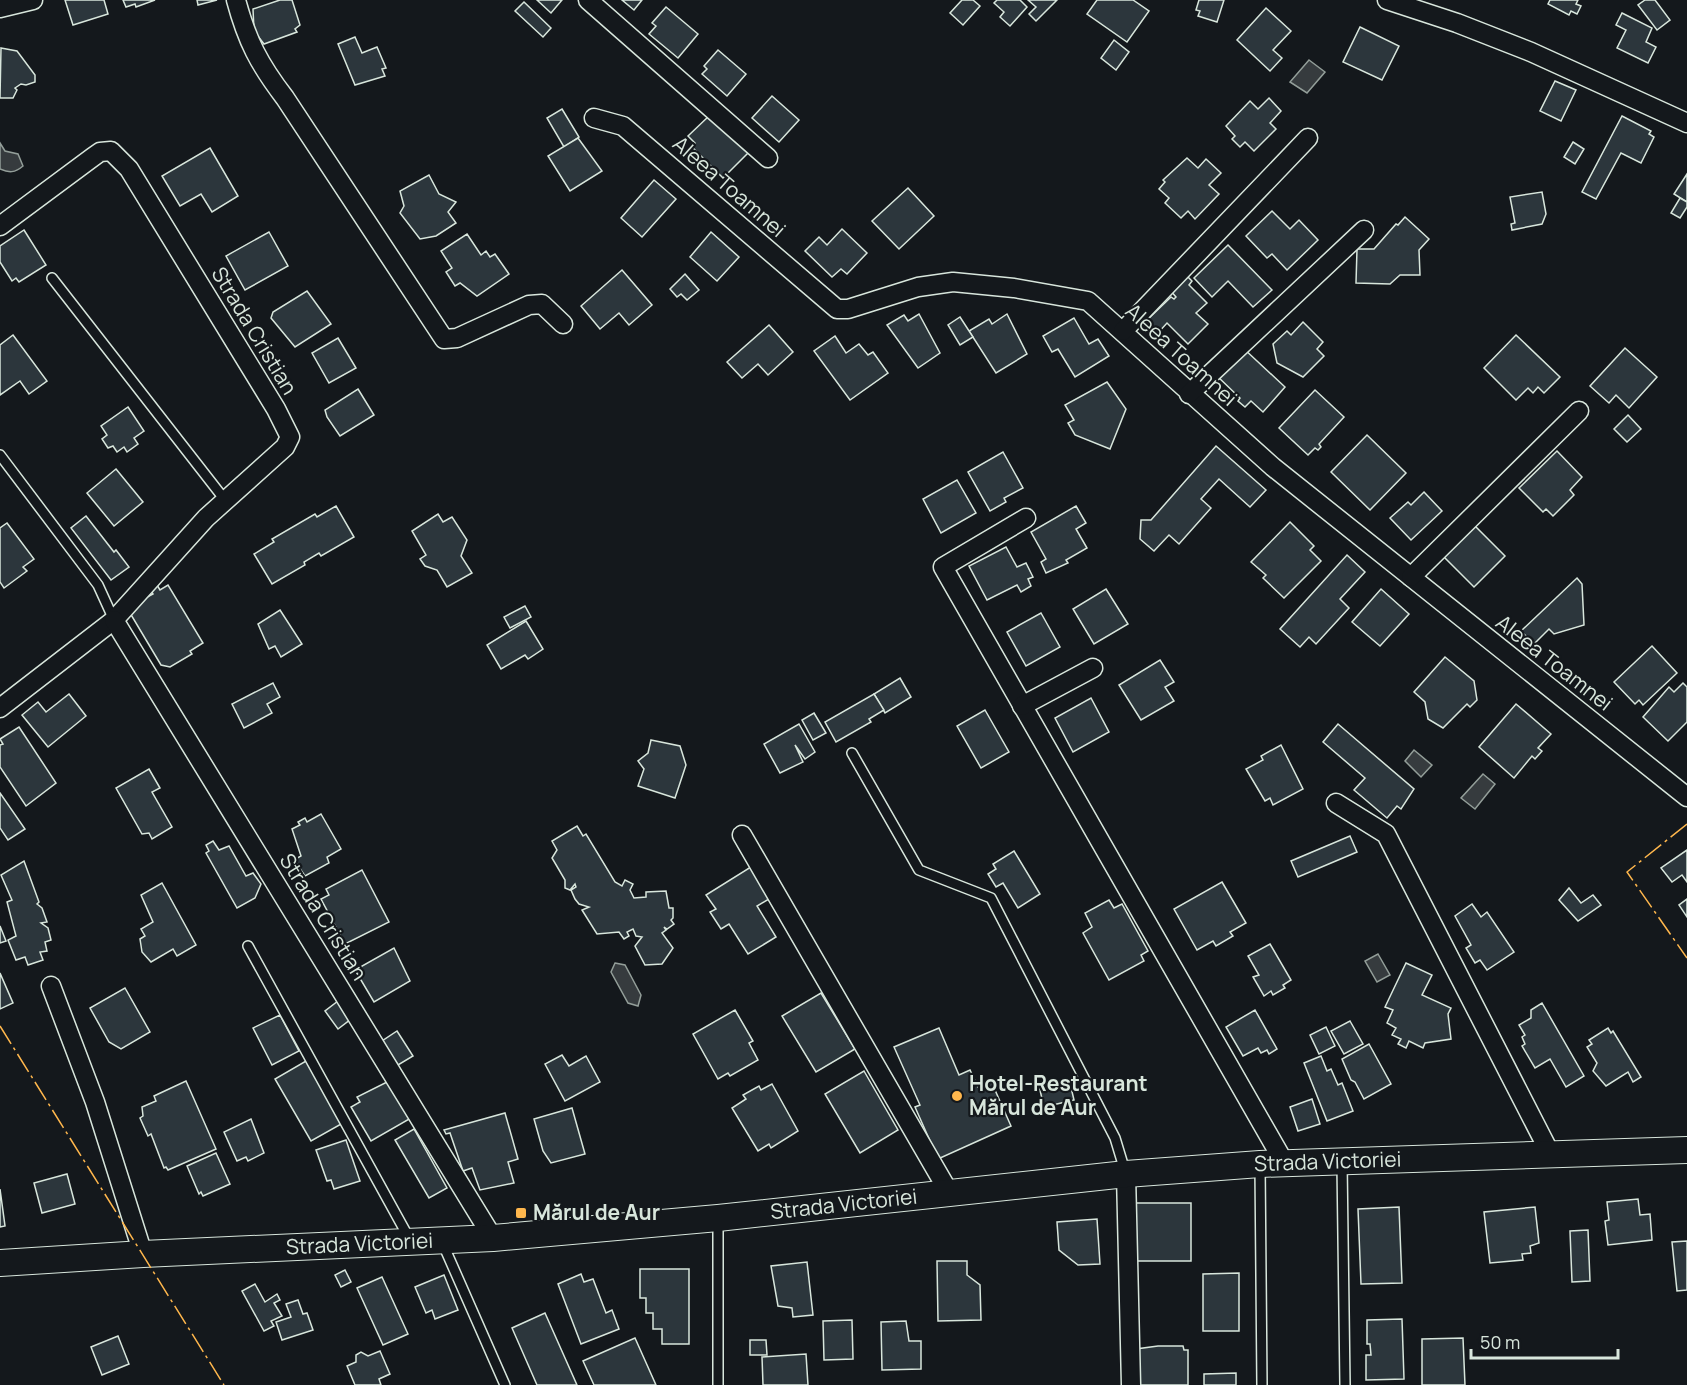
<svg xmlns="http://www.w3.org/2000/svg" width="1687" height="1385" viewBox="0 0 1687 1385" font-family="Manrope,sans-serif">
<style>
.water{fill:#363b3e;stroke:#939e99;stroke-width:1.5}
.building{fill:#2c363c;stroke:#d8e6dc;stroke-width:1.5}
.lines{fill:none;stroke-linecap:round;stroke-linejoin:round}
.lane-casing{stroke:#d8e6dc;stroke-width:12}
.street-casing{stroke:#d8e6dc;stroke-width:21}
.secondary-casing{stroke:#d8e6dc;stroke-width:28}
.lane{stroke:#14181c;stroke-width:9}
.street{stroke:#14181c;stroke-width:18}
.secondary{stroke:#14181c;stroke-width:26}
.power{stroke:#ffb74d;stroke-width:1.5;stroke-dasharray:21 4.5 3 4.5;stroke-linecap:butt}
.poi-dot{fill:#ffb74d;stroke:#14181c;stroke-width:2}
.labels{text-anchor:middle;stroke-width:4.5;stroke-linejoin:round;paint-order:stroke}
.street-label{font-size:21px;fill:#d8e6dc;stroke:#14181c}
.poi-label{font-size:21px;font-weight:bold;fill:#d8e6dc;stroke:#14181c;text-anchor:start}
</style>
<rect width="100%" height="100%" fill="#14181c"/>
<g class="water">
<path d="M1309,60l16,12 -18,21 -17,-11z"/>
<path d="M0,143l5,8 13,3 5,12c-8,7 -14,7 -23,3z"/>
<path d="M1414,750l18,15 -11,12 -16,-16z"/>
<path d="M1483,774l12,10 -20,25 -14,-11z"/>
<path d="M1378,954l12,21 -13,7 -12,-21z"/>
<path d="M615,963l10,2 16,30 -3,11 -10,-3 -17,-31z"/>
</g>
<g class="building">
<path d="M65,0h39l4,14 -35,11z"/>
<path d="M123,0h32l-19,7 -1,-3 -9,3z"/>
<path d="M197,0h20l-19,5z"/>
<path d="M280,0h12l8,25 -5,4 2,3 -33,12 -10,-13 -1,-22z"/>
<path d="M537,0h25l-11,13z"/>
<path d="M622,0h20l-8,10z"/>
<path d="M962,0h11l7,6 -17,19 -13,-12z"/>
<path d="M997,0h23l7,7 -17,19 -10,-9 4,-5 -10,-9z"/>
<path d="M1028,0h29l-21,21 -7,-7 7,-7z"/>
<path d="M1097,0h36l16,11 -22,31 -40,-28z"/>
<path d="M1199,0h25l-7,22 -19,-6 2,-5 -4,-1z"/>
<path d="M1550,0h28l-2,4 5,2 -4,8 -6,-3 -2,4 -21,-11z"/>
<path d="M1645,0h10l15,20 -13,10 -19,-25z"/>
<path d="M524,2l27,26 -8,9 -28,-26z"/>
<path d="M666,7l32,27 -20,24 -29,-24 7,-8 -4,-3z"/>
<path d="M1266,8l25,23 -18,19 9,8 -12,13 -33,-31z"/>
<path d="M1622,13l30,15 -6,14 10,5 -8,16 -31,-15 9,-18 -10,-5z"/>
<path d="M1360,27l39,19 -17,34 -39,-18z"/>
<path d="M355,37l7,16 15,-6 9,21 -4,1 3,7 -30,9 -17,-41z"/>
<path d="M1114,40l15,12 -13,18 -15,-12z"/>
<path d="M1,48l16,3 18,24v7l-9,3 -5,-1 -6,4 2,2 -4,8h-13z"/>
<path d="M718,50l28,24 -19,22 -25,-22 5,-5 -3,-3z"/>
<path d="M1555,81l21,9 -15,31 -21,-10z"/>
<path d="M772,96l27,24 -20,22 -27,-24z"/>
<path d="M1269,98l12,13 -11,12 6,6 -22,22 -9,-9 -5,5 -8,-8 3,-3 -9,-10 24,-25 8,8z"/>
<path d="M562,109l17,28 -15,10 -17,-29z"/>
<path d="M710,115l38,38 -25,25 -31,-31 3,-4 -7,-7z"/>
<path d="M1622,116l29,15 -2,3 5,3 -13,26 -20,-10 -25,46 -14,-7z"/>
<path d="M578,138l24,33 -32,20 -22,-35z"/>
<path d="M1573,142l11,7 -9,15 -11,-7z"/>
<path d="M210,148l28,48 -26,16 -11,-18 -21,12 -18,-30z"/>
<path d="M1187,158l11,10 8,-9 15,14 -12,12 10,9 -24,25 -7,-8 -7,7 -16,-15 4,-5 -10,-9 6,-7 -2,-2z"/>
<path d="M1687,174v28l-13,-8z"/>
<path d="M429,175l10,19 17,8 -8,10 8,11 -20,13 -16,3 -20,-26 4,-7 -4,-15z"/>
<path d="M654,180l22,19 -34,38 -21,-19z"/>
<path d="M908,188l26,28 -35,33 -27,-28z"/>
<path d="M1542,192l4,22 -4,10 -30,6 -1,-6 4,-1 -5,-26z"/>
<path d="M1680,198l7,4v5l-7,11 -9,-5z"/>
<path d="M1272,211l18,18 9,-9 19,20 -31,30 -15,-16 -5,4 -21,-22z"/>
<path d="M1405,217l24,22 -10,11 1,25h-20l-10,9 -34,-1 1,-34h17l22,-25 2,1z"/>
<path d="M842,229l25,24 -20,21 -6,-5 -9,8 -27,-26 14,-14 8,8z"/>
<path d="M24,230l22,35 -27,17 -3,-4 -4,3 -12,-19v-16z"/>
<path d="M269,232l19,34 -43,24 -19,-34z"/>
<path d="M711,232l28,25 -22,24 -27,-24z"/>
<path d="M467,234l14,21 5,-4 4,6 5,-3 14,20 -32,22 -17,-13 -5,3 -9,-14 6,-4 -11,-17z"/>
<path d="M1228,245l44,45 -19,17 -25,-26 -16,16 -18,-19z"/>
<path d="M622,270l30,35 -23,20 -10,-12 -19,16 -19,-23z"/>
<path d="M685,274l14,16 -12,10 -6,-6 -4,3 -7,-8z"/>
<path d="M1185,274l7,7 -3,4 18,18 -11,10 12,11 -20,20 -21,-21 -10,11 -12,-12 26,-25 3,2 2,-2 -7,-8z"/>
<path d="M307,291l24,33 -36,23 -24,-29 2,-6z"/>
<path d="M919,314l21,39 -22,15 -31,-43 17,-10 4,6z"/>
<path d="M1007,314l20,40 -31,19 -27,-42 20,-12 3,5z"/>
<path d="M960,317l13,20 -13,8 -12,-20z"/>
<path d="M1074,318l15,26 9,-5 11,17 -34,21 -17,-28 -6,3 -9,-16z"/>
<path d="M1303,322l20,20 -6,7 7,7 -21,21 -26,-14 -4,-19 14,-13 4,4z"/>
<path d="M769,325l24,27 -25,23 -10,-11 -16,14 -15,-16z"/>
<path d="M13,335l34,46 -18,13 -9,-13 -20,14v-50z"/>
<path d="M1516,335l44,42 -16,16 -6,-6 -5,6 -5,-5 -12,12 -32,-32z"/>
<path d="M835,336l11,17 13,-9 9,11 5,-3 15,21 -38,27 -36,-49z"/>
<path d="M338,338l18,30 -27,15 -17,-30z"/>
<path d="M1242,347l43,40 -22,25 -12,-11 -6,6 -7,-6 2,-3 -24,-23z"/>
<path d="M1625,348l32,29 -28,31 -13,-13 -7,8 -19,-17z"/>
<path d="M1107,382l19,27 -16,40 -35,-14 -7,-12 6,-3 -9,-15z"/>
<path d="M358,389l16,26 -34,21 -13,-19 -2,-7z"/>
<path d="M1315,390l29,27 -25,27 2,3 -3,3 -3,-2 -7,7 -29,-27z"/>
<path d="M128,407l16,24 -10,7 4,6 -11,8 -3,-5 -7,5 -4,-6 -5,2 -6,-9 5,-4 -6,-9z"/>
<path d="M1628,415l13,14 -14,13 -13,-13z"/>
<path d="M1367,435l39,38 -36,37 -39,-38z"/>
<path d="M1216,446l50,44 -16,17 -31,-28 -18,20 10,9 -32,36 -10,-9 -15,16 -14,-12 1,-19h10z"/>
<path d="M1557,451l25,26 -12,13 4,5 -21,21 -7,-7 -3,3 -24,-24z"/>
<path d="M1003,452l20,36 -19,10 2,4 -16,9 -22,-39z"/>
<path d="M116,469l27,33 -29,24 -27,-33z"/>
<path d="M957,480l19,33 -35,20 -18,-34z"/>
<path d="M1424,492l18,19 -31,29 -21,-22 18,-16 3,3z"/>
<path d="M336,506l18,31 -33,19 -2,-3 -15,9 1,3 -33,19 -18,-30 20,-12 -2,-3 43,-25 2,3z"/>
<path d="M1076,506l10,17 -10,6 11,19 -21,12 2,3 -22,10 -5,-11 5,-3 -15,-27z"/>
<path d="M438,514l5,8 9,-5 15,23 -6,16 11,17 -25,14 -10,-17 -12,-4 -5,-7 6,-4 -14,-24z"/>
<path d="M86,516l28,36 2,-2 13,17 -18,13 -40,-52z"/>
<path d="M1290,522l24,24 -4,4 11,11 -37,37 -21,-20 3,-3 -15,-13z"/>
<path d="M7,523l27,36 -11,8 4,4 -23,17 -4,-6v-54z"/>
<path d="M1473,524l32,32 -31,31 -32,-32z"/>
<path d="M1006,547l11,20 9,-4 7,14 -5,2 3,7 -10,6 -4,-7 -30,15 -18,-34z"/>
<path d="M1347,555l18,17 -25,27 9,9 -33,36 -7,-7 -9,10 -20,-18z"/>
<path d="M1577,578l5,6 2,41 -30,9 -5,-5 -15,15 -13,-13z"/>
<path d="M157,585l3,5 8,-5 35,58 -13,8 2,3 -22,13 -9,-2 -34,-57 26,-14 -3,-5z"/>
<path d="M1106,589l22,35 -34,20 -21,-35z"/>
<path d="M1381,589l28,25 -29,32 -28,-24z"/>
<path d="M525,606l6,11 -21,11 -6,-11z"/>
<path d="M280,610l22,34 -21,13 -6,-11 -6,3 -11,-25z"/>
<path d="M1041,613l19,34 -34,19 -19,-34z"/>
<path d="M526,621l17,28 -15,10 -3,-4 -24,14 -14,-24z"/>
<path d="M1652,646l25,27 -34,32 -4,-5 -4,4 -21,-22z"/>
<path d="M1445,657l29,24 3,19 -7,7 -3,-3 -24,24 -15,-9 -3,-17 -11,-10z"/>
<path d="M1160,660l14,22 -9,5 9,14 -33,19 -22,-35z"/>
<path d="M900,678l11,19 -26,16 -11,-19z"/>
<path d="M273,683l7,14 -13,7 5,9 -28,15 -12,-24z"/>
<path d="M1683,683l4,4v35l-19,19 -25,-24 26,-30 5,5z"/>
<path d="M69,694l17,22 -38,31 -26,-32 16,-13 8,10z"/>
<path d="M874,694l10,16 -15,9 2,3 -35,20 -11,-20z"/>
<path d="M1091,698l18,34 -36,20 -18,-34z"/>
<path d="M1516,704l35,30 -13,14 4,3 -7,8 -3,-3 -18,22 -35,-31z"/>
<path d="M985,710l24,42 -28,16 -24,-42z"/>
<path d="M814,713l12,20 -13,7 -11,-20z"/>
<path d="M799,724l16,28 -10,7 -10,-14 8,17 -23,11 -16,-29z"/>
<path d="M1338,724l76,65 -13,20 -4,-3 -10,12 -33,-28 11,-12 -42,-36z"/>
<path d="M19,727l37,56 -30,23 -26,-39v-22l3,-1 -3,-5z"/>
<path d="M651,740l29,6 6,19 -11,33 -37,-12 6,-17 -6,-8 10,-8z"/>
<path d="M1281,745l22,44 -30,16 -3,-7 -5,3 -19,-32 17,-9 -2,-4z"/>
<path d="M149,769l11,19 -8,4 20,35 -20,12 -3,-6 -7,1 -26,-46z"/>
<path d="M0,793l25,36 -17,11 -8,-12z"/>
<path d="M321,814l20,35 -14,8 2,6 -24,13 -11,-16 7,-4 -9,-27 8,-4 -2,-3 7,-4 2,4z"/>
<path d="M577,826l6,10 3,-2 29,48 7,4 3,-6 8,4 -3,6 4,8 12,-1v-5l20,-1 3,17h4v10l-2,2 3,4 -7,5 -3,-2 2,3 -4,3 11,15 -11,16 -17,1 -10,-19 7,-9 -6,-1 -3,-7 -6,3 2,4 -5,3 -5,-7 -22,2 -15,-24 7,-3 -10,-3 -4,-5 -4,-9 5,-3 -1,-3 -5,6 -5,-2v-8l-13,-22 5,-8 -5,-9z"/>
<path d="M1350,836l7,16 -59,25 -7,-16z"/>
<path d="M213,841l6,9 10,-4 17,30 7,-3 8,11 -6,14 -18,10 -31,-55 3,-2 -3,-6z"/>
<path d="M1687,850v32l-5,-7 -10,7 -11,-14z"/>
<path d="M1014,851l26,43 -22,14 -15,-25 -7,4 -8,-13 8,-5 -3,-5z"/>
<path d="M24,861l15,41 -2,2 5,4 5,14 -6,1 7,5 3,12 -6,2 2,9 -7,1 3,8 -15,5 -3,-8 -9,3 -8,-20 8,-4 -9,-34 5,-2 -11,-25z"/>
<path d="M754,865l20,31 -17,10 19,31 -28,17 -19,-30 -8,5 -11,-17 6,-3 -10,-14z"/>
<path d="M362,870l27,52 -44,22 -24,-45 8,-4 -3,-6z"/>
<path d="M1222,882l24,41 -16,9 3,4 -17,10 -3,-5 -16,9 -23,-41z"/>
<path d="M162,883l34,62 -19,11 -4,-7 -22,13 -9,-10 -2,-13 5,-3 -4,-7 12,-7 -12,-27z"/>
<path d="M1569,888l12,15 12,-8 8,10 -23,16 -19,-21z"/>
<path d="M1687,899v18l-8,-12z"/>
<path d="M1109,900l5,8 8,-4 26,47 -7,4 3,6 -35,19 -26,-47 9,-6 -7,-14z"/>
<path d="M1472,904l9,13 6,-5 27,40 -27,18 -7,-10 -5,3 -9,-15 5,-3 -16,-29z"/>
<path d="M0,926l6,15 -6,2z"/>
<path d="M1270,944l21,36 -8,5 2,3 -12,7 -2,-4 -7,5 -11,-19 6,-2 -11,-19z"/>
<path d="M394,948l16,33 -36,21 -19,-32z"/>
<path d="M1406,963l26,12 -10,20 29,13 -3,6 3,25 -26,4 -2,5 -14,-7 -3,7 -8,-4 3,-5 -9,-4 4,-7 -9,-5 6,-13 -8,-3z"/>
<path d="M0,973l13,30 -13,6z"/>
<path d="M125,988l25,44 -29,17 -12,-7 -19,-34z"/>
<path d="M821,993l34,56 -39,23 -34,-56z"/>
<path d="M338,1001l13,18 -13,10 -13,-18z"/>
<path d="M1542,1003l42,73 -18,11 -16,-28 -15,9 -13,-22 3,-2 -3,-7 3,-2 -6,-10 12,-7v-8z"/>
<path d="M735,1010l18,31 -4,2 9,17 -28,16 -2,-3 -10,6 -25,-45z"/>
<path d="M1255,1010l22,39 -8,5 -2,-4 -6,3 -3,-5 -15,8 -17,-29z"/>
<path d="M280,1015l19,36 -27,14 -19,-37z"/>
<path d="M1350,1021l13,23 -19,10 -13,-23z"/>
<path d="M1326,1027l9,19 -16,8 -9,-19z"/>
<path d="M939,1028l20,47 11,-5 8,17 13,-6 20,45 -73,33 -23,-52 5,-2 -26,-58z"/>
<path d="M1608,1028l3,5 2,-2 28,46 -8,5 -5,-10 -22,14 -13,-15 4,-8 -10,-16 5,-3 -3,-4z"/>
<path d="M397,1031l16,25 -15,9 -16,-24z"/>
<path d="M1369,1044l22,40 -27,15 -9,-17 -4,-2 -9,-21z"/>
<path d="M562,1055l7,11 17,-10 14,26 -35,19 -20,-37z"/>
<path d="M1321,1056l6,15 4,-2 7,16 4,-2 11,28 -26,10 -23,-58z"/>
<path d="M306,1061l37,62 -32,18 -36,-62z"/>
<path d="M864,1071l34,59 -38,23 -35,-59z"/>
<path d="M1069,1079l5,21 -30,7 -5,-21z"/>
<path d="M186,1081l30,68 -48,21 -2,-3 -2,1 -13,-34 -3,2 -8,-18 3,-2 -1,-9 14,-6 -2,-5z"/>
<path d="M389,1081l22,37 -40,23 -20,-34 9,-5 -3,-5z"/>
<path d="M772,1084l26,47 -27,17 -2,-4 -11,7 -26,-43 14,-9 -3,-4 16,-9 2,4z"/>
<path d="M1312,1099l8,25 -22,7 -8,-24z"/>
<path d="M572,1108l13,46 -34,9 -8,-12 -9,-32z"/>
<path d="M505,1113l13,46 -10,3 6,21 -34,7 -8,-22 -9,3 -13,-38 -4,1 -2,-4z"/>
<path d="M251,1119l13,34 -16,8 -2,-4 -9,4 -13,-29z"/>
<path d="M414,1129l33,59 -18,10 -34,-58z"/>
<path d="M346,1140l14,41 -26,8 -3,-9 -4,1 -11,-31z"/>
<path d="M216,1153l14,31 -27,12 -2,-4 -2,2 -12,-28z"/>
<path d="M67,1174l8,30 -33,9 -8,-30z"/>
<path d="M0,1189l5,37 -5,1z"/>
<path d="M1638,1199l2,16 10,-1 2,26 -44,5 -3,-24 4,-1 -2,-18z"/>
<path d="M1134,1203h57v58h-58z"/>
<path d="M1399,1207l3,76 -41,1 -3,-75z"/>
<path d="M1535,1207l4,36 -9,3 1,7 -9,1 1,6 -33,3 -6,-51z"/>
<path d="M1097,1219l3,45 -22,1 -19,-15 -2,-28z"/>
<path d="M1588,1230l2,51 -18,1 -2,-51z"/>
<path d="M1687,1241v49l-10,1 -5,-49z"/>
<path d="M937,1261h30v14l13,10 1,35 -43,1z"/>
<path d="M807,1262l6,53 -20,2 -1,-9 -14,-2 -7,-40z"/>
<path d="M640,1269h49v75h-27v-15h-9v-16h-7v-15h-6z"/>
<path d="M345,1270l6,12 -10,5 -6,-12z"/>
<path d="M1239,1273v58h-36v-57z"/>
<path d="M581,1274l3,8 9,-3 13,34 6,-3 7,19 -38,15 -23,-60z"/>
<path d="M444,1275l14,35 -23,9 -3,-9 -6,3 -11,-26z"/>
<path d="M382,1277l26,57 -25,11 -26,-57z"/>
<path d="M255,1284l10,18 12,-8 3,6 -6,3 8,13 -11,5 3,5 -10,5 -22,-40z"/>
<path d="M298,1300l5,14 4,-1 6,17 -31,10 -6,-18 15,-5 -5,-13z"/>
<path d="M545,1313l32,72h-40l-25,-57z"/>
<path d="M1402,1319l2,60 -38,1v-25h5l-1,-11h-3v-24z"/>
<path d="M852,1320l1,39 -29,1 -1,-39z"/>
<path d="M906,1321l3,20h12v28l-39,1 -1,-48z"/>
<path d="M118,1336l11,28 -27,11 -11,-28z"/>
<path d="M635,1338l21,47h-62l-11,-24z"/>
<path d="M1463,1338l2,47h-43v-46z"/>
<path d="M750,1340h16l1,15h-17z"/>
<path d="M1158,1346h25l1,4h4v35h-51l-1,-36z"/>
<path d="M380,1351l10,23 -11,5 2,6h-26l-8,-19 9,-4v-7l5,-3 7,4z"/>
<path d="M806,1354l2,31h-45l-1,-28z"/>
<path d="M1236,1373v12h-32v-11z"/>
</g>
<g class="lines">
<g class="lane-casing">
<g id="lane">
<path d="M52,278l173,222"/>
<path d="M0,455l98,130 16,35"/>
<path d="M852,753l67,117 72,28 124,240 10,33"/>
<path d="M248,946l161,292"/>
<path d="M1342,1163l3,222"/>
<path d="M1260,1165l2,220"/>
<path d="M442,1242l63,143"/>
<path d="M718,1385v-165"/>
</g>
</g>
<g class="street-casing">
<g id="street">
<path d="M236,0c11,41 23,64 49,98l159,241 13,-1 72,-33 13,-1 21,20"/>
<path d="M588,0l180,158"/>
<path d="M1387,0l70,23 74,29 156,71"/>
<path d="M0,8l33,-8"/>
<path d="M594,118l29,8 214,183h11l70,-22 35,-5 61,6 74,13 185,166 414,330"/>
<path d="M0,226l93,-69 7,-5 11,-1 18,18 147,240 14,28 -5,10 -79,71 -92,102 -114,88"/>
<path d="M1123,331l185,-193"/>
<path d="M1189,394l175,-164"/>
<path d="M1026,518l-83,49 341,595"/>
<path d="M1411,577l168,-166"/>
<path d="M114,620l379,618"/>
<path d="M1022,706l71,-38"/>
<path d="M1336,803l50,31 164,319"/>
<path d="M742,835l208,359"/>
<path d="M51,986l44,116 48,152"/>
<path d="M1126,1174l5,211"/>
</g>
</g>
<g class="secondary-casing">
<g id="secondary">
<path id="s1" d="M0,1263l143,-9 350,-16 225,-20 408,-44 134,-10 427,-14"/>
</g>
</g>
<use href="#lane" class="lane"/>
<use href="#street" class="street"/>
<use href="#secondary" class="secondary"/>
<g class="power">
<path d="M1687,824l-60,48 60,86"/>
<path d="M0,1026l224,359"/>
</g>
</g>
<g class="poi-dot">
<circle cx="957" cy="1096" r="6"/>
<rect x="515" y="1207" width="12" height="12" rx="3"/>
</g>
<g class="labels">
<g class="street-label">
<text transform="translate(729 187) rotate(41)" y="7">Aleea Toamnei</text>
<text transform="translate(254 331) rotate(59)" y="7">Strada Cristian</text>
<text transform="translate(1181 355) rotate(42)" y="7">Aleea Toamnei</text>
<text transform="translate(1554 663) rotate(38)" y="7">Aleea Toamnei</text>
<text transform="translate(323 917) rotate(58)" y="7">Strada Cristian</text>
<text dy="7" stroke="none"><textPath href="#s1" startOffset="1332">Strada Victoriei</textPath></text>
<text dy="7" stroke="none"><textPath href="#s1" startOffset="846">Strada Victoriei</textPath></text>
<text dy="7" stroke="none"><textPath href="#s1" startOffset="360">Strada Victoriei</textPath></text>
</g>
<g class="poi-label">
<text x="969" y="1091">Hotel-Restaurant<tspan x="969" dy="24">Mărul de Aur</tspan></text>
<text x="533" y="1220">Mărul de Aur</text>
</g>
</g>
<path d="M1471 1349v9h147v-9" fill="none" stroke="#d8e6dc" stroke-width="3"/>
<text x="1480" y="1349" font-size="18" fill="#d8e6dc" stroke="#14181c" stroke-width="4.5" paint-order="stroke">50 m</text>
</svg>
